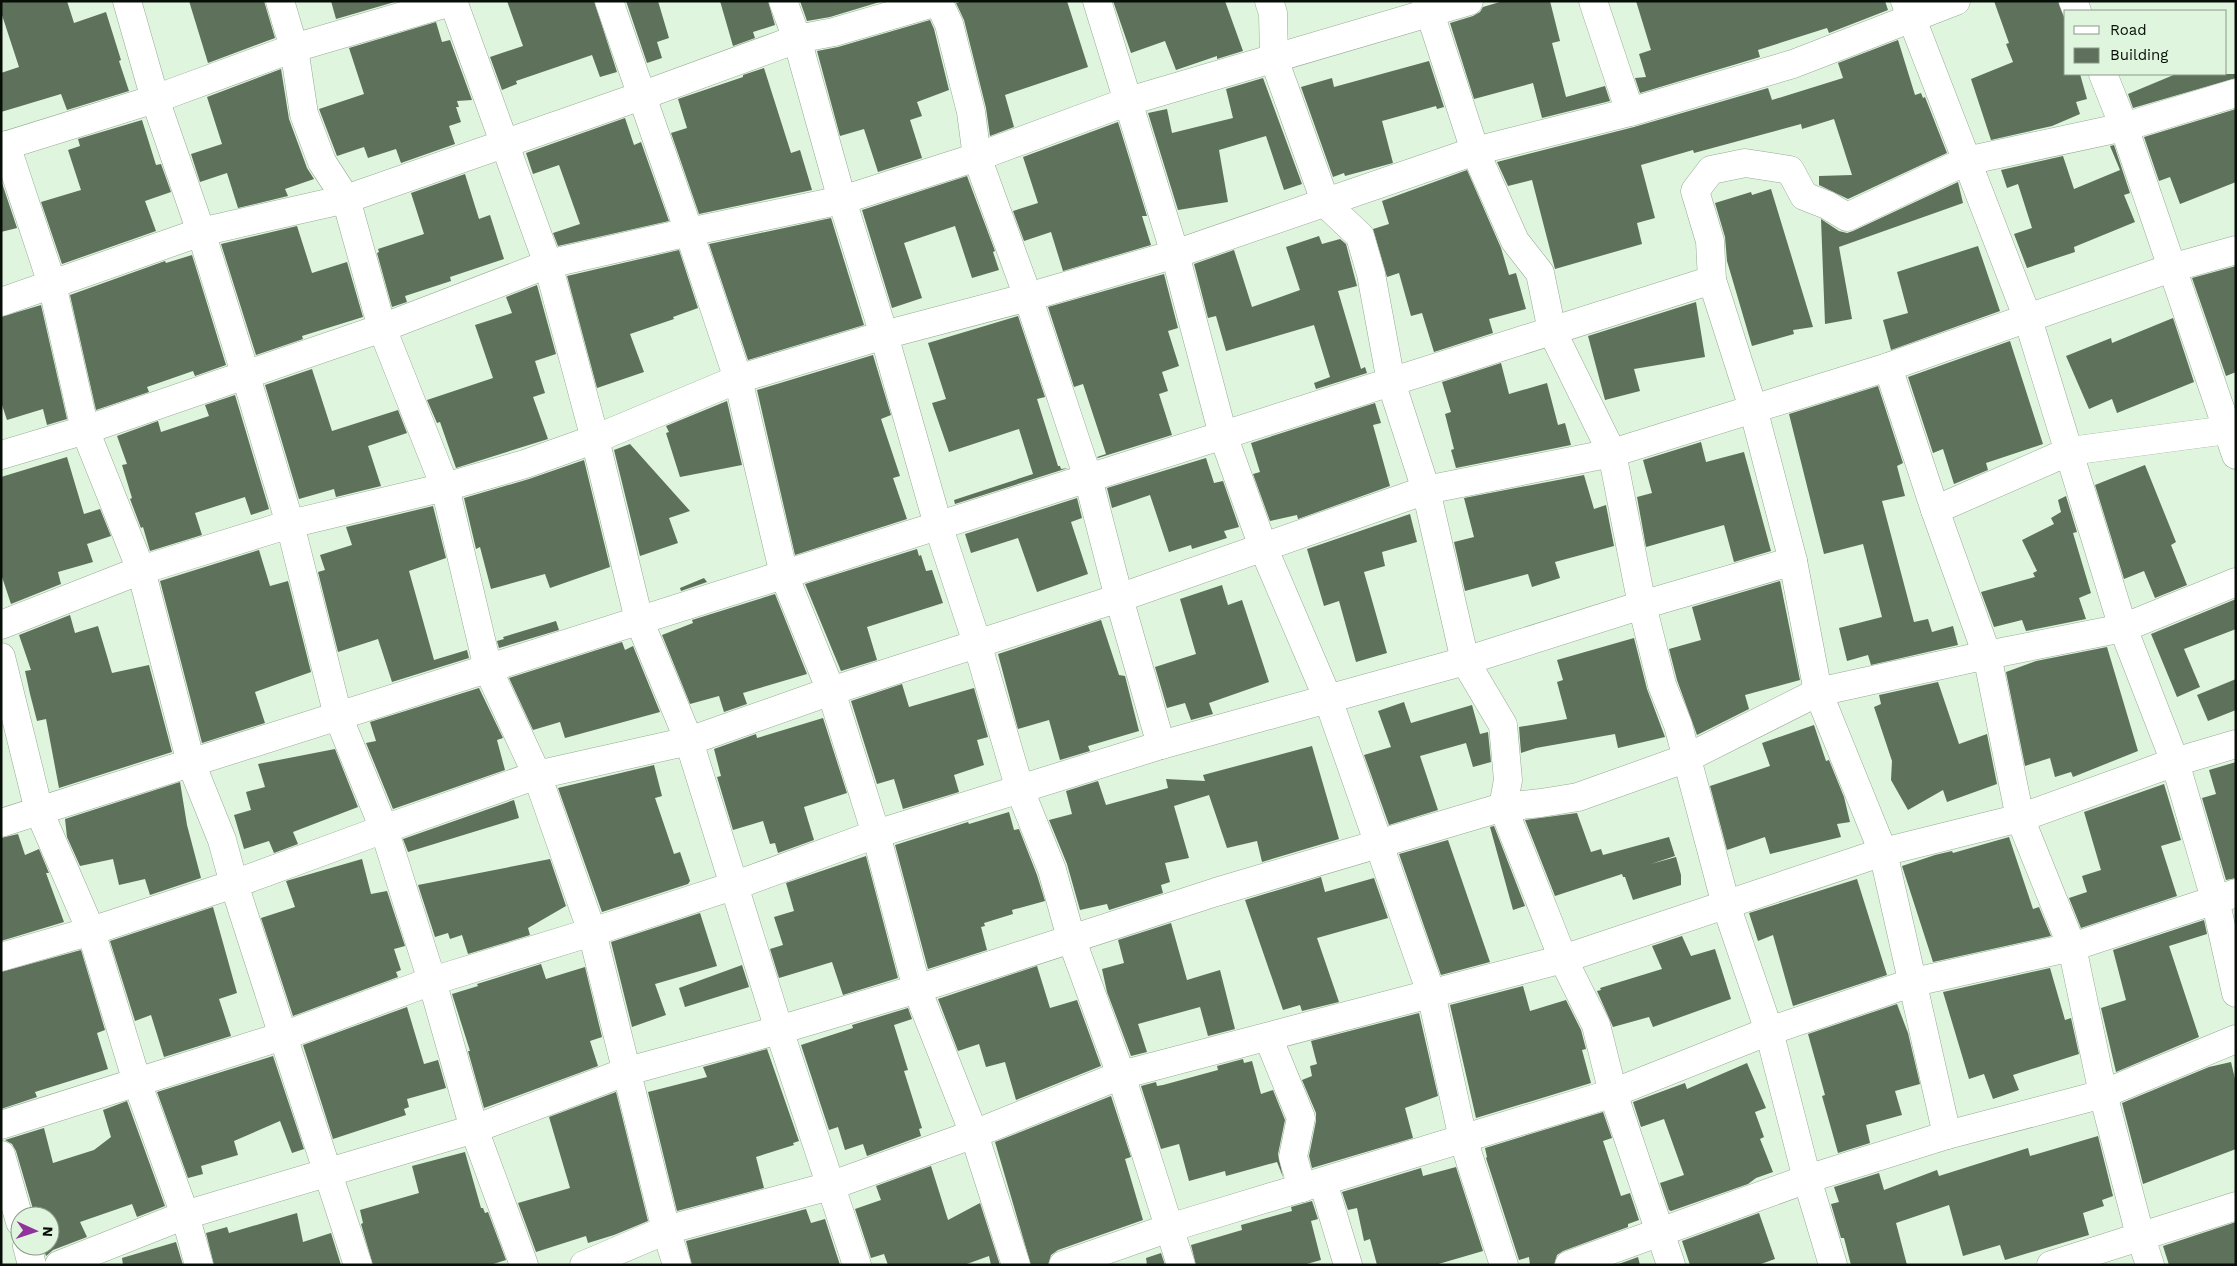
<svg xmlns="http://www.w3.org/2000/svg" width="2237" height="1266" viewBox="0 0 2237 1266" font-family="'Work Sans',sans-serif">
<style>
.building{fill:#5d715b}
.lines{fill:none;stroke-linecap:round;stroke-linejoin:round}
.street-casing{stroke:#96ab95;stroke-width:29}
.street{stroke:#fff;stroke-width:28}
</style>
<rect width="100%" height="100%" fill="#dff5dd"/>
<g class="building">
<path d="M1,1h66l7,22 32,-11 15,48 -2,1 10,30 -62,19 -6,-16 -60,18v-39l18,-6 -18,-55z"/>
<path d="M189,1h75l11,37 -67,25z"/>
<path d="M331,1h67l-62,18z"/>
<path d="M507,1h87l23,71 -17,5 -8,-22 -76,26 1,3 -15,6 -12,-33 33,-11z"/>
<path d="M626,1h32l11,37 -12,4 5,16 -15,5z"/>
<path d="M720,1h48l7,24 -22,7 2,6 -22,8z"/>
<path d="M800,1h83l-53,16 -23,4z"/>
<path d="M963,1h104l21,66 -83,28 9,32 -24,9 -4,-28 -22,-88 -8,-17z"/>
<path d="M1113,1h112l18,50 -26,8v-3l-41,14 -11,-29 -34,12z"/>
<path d="M1503,1h47l10,40 -8,2 14,54 39,-11 5,15 -68,17 -9,-35 -59,16 -24,-76 23,-7 7,-4 3,-5z"/>
<path d="M1636,1h249l3,9 -59,23 -2,-5 -69,22 2,7 -120,36 -5,-15 11,-1 -7,-23 12,-4z"/>
<path d="M1994,1h64l8,20v53h14l7,25 -11,3 4,12 -28,12 -61,14 -20,-61 42,-17 -7,-18 3,-1z"/>
<path d="M930,20l4,9 15,61 -32,12 5,14 -12,4 12,38 -44,14 -14,-43 -24,7 -23,-85 21,-4z"/>
<path d="M436,22l6,20 8,-2 22,60 -15,1 2,6h-3l5,15 -12,4 6,18 -54,19 -5,-14 -28,9 -4,-11 -27,9 -18,-47 45,-15 -15,-46z"/>
<path d="M1898,40l17,55 6,-2 2,5 2,-1 22,56 -99,46 -29,-14v-9l33,-1 -18,-56 -32,10 -1,-5 -107,29 -1,-3 -52,15 14,53 -18,5 5,21 -87,25 -23,-89 -24,6 -11,-24 137,-35 134,-39 4,12 71,-22 -5,-15z"/>
<path d="M1429,61l15,46 -7,2 -1,-3 -54,15 11,42 -48,13 -1,-3 -11,4 -32,-90 31,-9 2,9z"/>
<path d="M764,68l27,85 9,-3 12,40 -113,24 -28,-81 16,-5 -9,-29 65,-22v-2z"/>
<path d="M281,69l8,50 18,49 7,11 -29,10 3,7 -50,12 -11,-35 -27,9 -9,-28 31,-10 -15,-47z"/>
<path d="M2176,74h60v4l-103,30 -5,-14z"/>
<path d="M1263,78l39,106 -18,6 -18,-54 -47,14 9,52 -50,8 -30,-97 19,-4 5,24 61,-15 -7,-29z"/>
<path d="M2236,109v73l-56,22 -10,-27 -11,4 -15,-44z"/>
<path d="M625,118l9,27 7,-3 28,79 -111,25 -5,-13 27,-9 -21,-59 -26,9 -7,-21z"/>
<path d="M142,120l14,45 5,-1 10,28 -26,9 11,30 -94,33 -21,-62 40,-12 -13,-40 12,-4 -2,-7z"/>
<path d="M1118,122l29,94h-5l9,29 -88,26 -12,-39 -27,9 -11,-30 25,-8 -15,-46z"/>
<path d="M2114,145l16,48 -6,2 11,27 -61,25 1,5 -48,16 -13,-34 18,-6 -14,-44 -11,4 -6,-18 62,-14 11,33 46,-19 -10,-24z"/>
<path d="M1467,170l34,78 8,27 7,-2 10,36 -37,10 4,14 -59,19 -12,-39 -11,3 -12,-43 -12,4 -14,-48 16,-5 -7,-23z"/>
<path d="M465,174l14,45 11,-4 14,44 -54,18 1,4 -46,15 2,6 -15,5 -15,-54 2,-1 -1,-3 46,-15 -13,-41z"/>
<path d="M967,176l28,75 -2,1 6,18 -27,8 -17,-52 -51,17 18,55 -30,10 -30,-98z"/>
<path d="M1,180l16,48 -16,4z"/>
<path d="M1958,182l5,21 -124,44 13,72 -27,5 -4,-105 18,12 8,2 6,-2z"/>
<path d="M1771,189l42,138 -20,3 1,4 -42,12 -25,-85 -2,-24 -10,-34 36,-11 1,3z"/>
<path d="M831,218l33,107 -116,35 -39,-116z"/>
<path d="M297,226l15,47 35,-11 16,55 -61,19 1,3 -47,16 -35,-111z"/>
<path d="M1319,236l3,8 18,-5 6,5 11,42 -19,5 23,78 4,-2 2,6 -51,16 -2,-6 16,-6 -16,-52 -88,26 -10,-35 -8,2 -14,-54 40,-14 18,57 48,-17 -14,-43z"/>
<path d="M1978,246l22,65 -109,39 -8,-30 25,-7 -11,-41z"/>
<path d="M679,250l19,58 -25,9 1,2 -44,15 14,38 -47,16 -30,-112z"/>
<path d="M192,255l34,110 -31,11 -2,-5 -46,16 2,5 -53,18 -26,-115 95,-34 1,2z"/>
<path d="M2236,266v106l-10,4 -34,-98z"/>
<path d="M1164,274l14,54 -10,3 11,35 -17,6 6,19 -9,3 13,41 -74,23 -1,-1 9,-3 -23,-70 -9,3 -26,-80z"/>
<path d="M537,285l19,69 -21,7 10,32 -12,4 15,42 -92,29 -16,-46 -3,1 -10,-23 66,-22 -18,-53 37,-12 -6,-16z"/>
<path d="M1696,302l9,55 -71,12 6,22 -35,9 -17,-64z"/>
<path d="M41,305l26,114 -20,6 -4,-16 -36,11 -6,-18v-85z"/>
<path d="M1018,316l27,81 -8,2 21,67h2l1,3 7,-1 -113,36 -1,-4 79,-26 -14,-45 -70,23 -17,-49 14,-4 -18,-56z"/>
<path d="M2173,318l21,64 -77,31 -5,-14 -23,10 -23,-53 45,-18 1,5z"/>
<path d="M2010,341l33,103 -57,19 2,7 -34,14 -11,-35 -10,4 -25,-76z"/>
<path d="M873,355l18,60 -10,4 19,57 -7,2 14,41 -112,36 -38,-165z"/>
<path d="M1501,363l8,31 38,-11 11,42 7,-2 6,22 -115,23 -5,-18 3,-1 -9,-35 6,-2 -9,-30z"/>
<path d="M312,369l20,62 66,-21 9,23 -39,13 13,40 -45,11 -2,-8 -35,10 -34,-114z"/>
<path d="M1878,386l25,77 -6,3 8,30 -23,5 32,121 14,-3 4,13 21,-6 5,19 -87,20 -3,-10 -21,6 -8,-33 43,-11 -19,-73 -39,10 -35,-140z"/>
<path d="M235,395l34,114 -18,6 -6,-18 -50,16 7,22 -52,16 -7,-24 -2,1 -11,-29 2,-1 -10,-33 5,-1 -10,-28 41,-15 3,11 48,-16 -4,-11z"/>
<path d="M727,401l15,64 -62,12 -14,-44 3,-1 -3,-6z"/>
<path d="M1375,403l6,20 -8,2 17,61 -92,33 -1,-4 -27,6 -17,-47 7,-2 -9,-29z"/>
<path d="M1701,442l5,20 38,-10 27,99 -37,11 -10,-37 -78,22 -9,-50 15,-4 -9,-33z"/>
<path d="M630,444l60,67 -21,7 9,25 -38,13 -26,-106z"/>
<path d="M67,457l17,57 16,-5 11,27 -24,8 6,18 -35,10 3,12 -50,20 -10,-30v-97z"/>
<path d="M1206,458l8,25 9,-2 16,46 -15,4 3,7 -35,11 -1,-4 -22,7 -19,-57 -38,13 -5,-20z"/>
<path d="M584,460l26,107 -60,21 -5,-14 -54,15 -11,-42 -4,2 -12,-51 65,-19z"/>
<path d="M2145,465l31,77 -5,3 16,40 -32,13 -11,-27 -20,8 -29,-94z"/>
<path d="M1584,475l10,34 12,-4 8,41 -59,16 5,16 -28,9 -4,-13 -63,17 -11,-49 20,-5 -10,-39z"/>
<path d="M2066,496l11,36 -4,1 18,60 -12,5 7,21 -60,12 -4,-11 -28,7 -13,-35 54,-15 -2,-4 4,-2 -15,-31 32,-16 -3,-6 10,-6 -3,-12z"/>
<path d="M1077,498l5,20 -11,4 17,52 -51,18 -19,-54 -47,15 -6,-19z"/>
<path d="M433,506l13,52 -37,13 25,89 33,-10 2,8 -77,24 -14,-43 -40,13 -20,-80 7,-2 -5,-15 32,-10 -6,-18z"/>
<path d="M1410,514l7,28 -35,10 3,14 -21,6 23,81 -31,9 -17,-61 -15,5 -17,-57z"/>
<path d="M917,549l2,7 2,-1 5,16 6,-1 11,33 -76,24 10,33 -36,11 -36,-87z"/>
<path d="M259,550l11,36 18,-5 23,91 -56,20 10,31 -63,20 -42,-162z"/>
<path d="M704,578l3,4 -26,9 -1,-3z"/>
<path d="M1780,581l20,99 -55,15 4,14 -52,26 -20,-55 -8,-31 32,-9 -9,-33z"/>
<path d="M1222,585l6,20 14,-5 27,82 -60,21 4,11 -22,6 -6,-17 -18,5 -12,-41 41,-13 -16,-55z"/>
<path d="M775,594l32,80 -64,19 4,11 -23,8 -5,-16 -29,8 -28,-69 31,-12 -1,-3z"/>
<path d="M2236,599v30l-52,20 16,38 -23,10 -26,-63z"/>
<path d="M70,615l5,18 23,-7 14,47 37,-8 23,87 -113,36 -13,-69 -9,2 -7,-27 -5,-23 6,-1 -12,-35z"/>
<path d="M1101,620l18,55 6,1 14,55 -51,15 2,5 -30,9 -11,-40 -31,9 -20,-75z"/>
<path d="M556,621l3,9 -60,18 -2,-7 7,-2 -1,-2z"/>
<path d="M1634,638l13,51 18,48 -47,11 -3,-14 -79,14 -15,5 -2,-26 48,-8 -10,-37 6,-2 -6,-20z"/>
<path d="M622,642l3,8 8,-4 27,66 -95,26 -5,-16 -27,8 -24,-52z"/>
<path d="M2107,647l31,104 -65,26 -2,-5 -16,5 -5,-19 -25,8 -19,-94 30,-11z"/>
<path d="M2236,679v31l-28,11 -11,-26z"/>
<path d="M1938,682l21,62 28,-10 10,50 -50,18 -4,-12 -35,20 -17,-30 1,-19 -18,-54 7,-3 -2,-9z"/>
<path d="M902,684l7,23 65,-19 14,49 -11,3 7,25 -30,10 5,17 -56,17 -9,-30 -17,5 -26,-83z"/>
<path d="M479,688l24,50 -6,2 8,30 -112,39 -27,-66 10,-2 -6,-19z"/>
<path d="M1404,702l7,21 61,-18 8,29 8,-2 3,30 -18,5 -7,-24 -46,13 18,54 -49,15 -25,-70 27,-8 -13,-36z"/>
<path d="M823,718l24,75 -43,14 10,33 -36,13 -3,-10 -5,1 -7,-23 -30,9 -16,-53 4,-1 -7,-27 42,-15 1,4z"/>
<path d="M1814,725l12,36 3,-1 15,37 6,25 -13,2 4,13 -71,17 -5,-17 -38,13 -17,-64 60,-20 -8,-23z"/>
<path d="M1312,746l27,93 -77,23 -5,-21 -30,7 -18,-53 -35,11 15,52 -24,5 5,19 -9,3 2,8 -54,17 -2,-6 -27,6 -13,-46 -18,-44 23,-6 -6,-23 32,-10 8,24 62,-17 -2,-9 39,2 -2,-6z"/>
<path d="M335,749l23,58 -65,25 5,12 -24,9 -5,-12 -25,8 -10,-34 17,-5 -5,-18 19,-5 -7,-23z"/>
<path d="M2236,762v116l-10,2 -24,-82 14,-4 -7,-24z"/>
<path d="M654,765l8,31 -7,2 19,56 6,-2 10,29 -2,3 -86,28 -44,-124z"/>
<path d="M180,782l7,43 14,53 -51,17 -5,-16 -26,6 -6,-26 -33,7 -13,-29 -2,-18z"/>
<path d="M2164,784l17,56 -20,6 16,50 -96,32 -12,-30 18,-6 -5,-16 19,-6 -17,-58z"/>
<path d="M514,800l5,18 -111,34 -5,-13z"/>
<path d="M1009,812l5,18 5,-1 18,46 8,26 -33,9 1,4 -29,9 1,3 -4,1 6,23 -59,19 -33,-124 73,-23 1,2z"/>
<path d="M1577,813l14,39 10,-3 2,6 66,-18 6,19 -24,8 25,-7 5,18v10l-48,15 -8,-23h-2l-1,-3 -67,22 -30,-76z"/>
<path d="M1494,826l31,80 -12,4 -23,-83z"/>
<path d="M18,834l7,21 14,-6 10,24h-3l18,49 -63,19v-103z"/>
<path d="M2009,837l24,72 6,-2 12,29 -118,26 -31,-96 33,-11 17,-4 1,2z"/>
<path d="M1448,840l42,122 -49,13 -42,-121z"/>
<path d="M866,856l32,122 -55,17 -11,-33 -53,16 -9,-29 13,-4 -9,-28 20,-6 -8,-28z"/>
<path d="M362,859l9,35 16,-3 18,55 -11,3 7,21 -5,2 2,5 -105,39 -32,-98 34,-11 -9,-26z"/>
<path d="M550,859l16,47 -38,22 2,7 -62,19 -6,-19 -12,4 -2,-6 -13,4 -17,-52z"/>
<path d="M1321,877l4,15 49,-14 14,40 -71,20 22,64 -37,9 -2,-6 -17,5 -38,-110z"/>
<path d="M1857,879l30,96 -94,31 -20,-71 -15,6 -9,-28z"/>
<path d="M213,907l24,86 -18,6 12,37 -67,21 -13,-42 -16,6 -25,-80z"/>
<path d="M700,913l17,53 -62,18 11,31 -34,12 -21,-85z"/>
<path d="M2204,920l3,14 -38,12 30,91 -83,35 -15,-64 25,-8 -13,-50z"/>
<path d="M1171,923l16,57 33,-10 15,59 -27,7 -8,-29 -62,17 9,28 -16,4 -24,-64 -5,-23 22,-6 -6,-23z"/>
<path d="M1682,936l9,20 24,-7 16,50 -78,28 -4,-10 -36,10 -16,-36 4,-1 -1,-2 62,-19 -10,-23z"/>
<path d="M81,950l24,80 -8,3 11,36 -73,23 2,5 -36,12v-137z"/>
<path d="M541,964l5,15 39,-12 17,70 -12,4 8,25 -114,42 -16,-57h2l-18,-57 26,-8 -1,-2z"/>
<path d="M742,965l7,22 -64,20 -6,-19z"/>
<path d="M1037,966l13,42 27,-8 24,66 -85,34 -11,-38 -19,5 -7,-23 -21,7 -20,-52z"/>
<path d="M2050,968l15,52 6,-2 8,36 -66,21 6,15 -26,9 -9,-25 -15,5 -26,-87z"/>
<path d="M1523,986l7,25 36,-11 15,30 5,19 -4,1 9,33 -115,35 -26,-113z"/>
<path d="M1897,1004l11,29 12,51 -25,7 7,24 -36,10 4,18 -32,10 -16,-57 3,-1 -17,-61z"/>
<path d="M407,1007l17,57 14,-4 8,28 -39,11 2,8 -5,2 2,6 -73,24 -30,-94z"/>
<path d="M908,1008l4,11 -18,6 14,45 -4,1 18,57 -3,1 2,7 -54,20 -4,-12 -18,6 -7,-23 -9,3 -28,-85 52,-17 -1,-3z"/>
<path d="M1419,1013l19,83 -33,12 8,30 -101,30 -3,-12 7,-35v-8l-14,-33 10,-4 -2,-10 7,-2 -6,-23z"/>
<path d="M767,1049l32,92 -6,2 1,2 -38,12 8,31 -87,23 -29,-119 59,-15 -4,-10z"/>
<path d="M273,1056l31,93 -12,4 -12,-32 -46,20 4,14 -37,11 2,8 -15,4 -31,-86z"/>
<path d="M1243,1059l1,4 8,-2 9,33 12,-4 12,30 -7,34 5,23 -6,-15 -51,14 -1,-5 -36,10 -10,-37 -18,5 -20,-63 15,-4 1,4 6,-1 55,-15 -1,-4z"/>
<path d="M2231,1062l5,21v66l-93,35 -21,-81 87,-36z"/>
<path d="M1747,1063l19,45 -11,4 9,25 -4,2 13,33 -17,6 -8,6 -77,27 -2,-1 -9,-27 24,-8 -20,-56 -23,8 -8,-25 52,-19 2,6z"/>
<path d="M616,1092l32,129 -34,14 -26,8 -2,-7 -50,16 -18,-49 52,-15 -21,-71z"/>
<path d="M1111,1096l20,61 -6,2 18,61 -85,30 -7,5 -3,10h-17l-36,-123z"/>
<path d="M127,1101l38,105 -28,11 -5,-13 -52,18 7,15 -34,13 -7,6 -3,-10h7v-30h-15l-19,-65 -4,-7 -7,-4 39,-12 9,35 41,-13 17,-13 -8,-27z"/>
<path d="M1603,1112l9,26 -9,3 18,55 9,-3 9,27 -11,4v3l-65,24 -6,4 -3,10h-24l-1,-8 -10,3 -33,-102 1,-1 -2,-9z"/>
<path d="M2098,1136l15,60 -11,4 2,6 -21,7 6,22 -84,25 -5,-15 -37,11 -14,-51 -53,18 11,42h-56l-7,-27h-3l-10,-34 8,-2 -5,-15 45,-14 5,17 53,-20 2,6 89,-28 2,8z"/>
<path d="M465,1152l16,56h2l2,5 3,-1 18,48 -16,5h-117l-12,-41 2,-1 -3,-13 59,-17 -7,-27z"/>
<path d="M931,1166l17,54 32,-17 20,62h-9l-2,-9 -25,9h-76l-4,-11 -13,4 -16,-49 26,-9 -5,-14z"/>
<path d="M1456,1167l27,84 -48,14h-58l-7,-26 -6,2 -7,-33 -9,2 -6,-18 79,-24 2,8z"/>
<path d="M1312,1201l6,18 -7,2 10,39 -18,5h-107l-5,-20 51,-15 -1,-5 51,-14 -1,-4z"/>
<path d="M806,1209l5,14 14,-4 15,46h-148l-6,-24z"/>
<path d="M297,1213l6,29 28,-9 10,32h-127l-8,-32 21,-6 2,6z"/>
<path d="M1759,1213l16,46 -17,6h-68l-8,-24z"/>
<path d="M2236,1222v43h-67l-6,-19z"/>
<path d="M176,1242l7,23h-60l-1,-7z"/>
<path d="M1161,1253l4,12h-18l-1,-7z"/>
<path d="M1638,1257l2,8h-24z"/>
</g>
<g class="lines">
<g class="street-casing">
<g id="street">
<path d="M127,1l28,98 46,133 44,141 45,151 48,192 46,113 48,152 42,148 50,136"/>
<path d="M280,1l14,47 10,66 18,48 24,37 36,129 63,159 43,182 49,106 55,157 74,298 11,35"/>
<path d="M453,1l95,263 47,175 44,181 50,121 90,289 78,235"/>
<path d="M609,1l80,231 49,147 46,196 47,116 45,143 41,155 57,145 42,131"/>
<path d="M783,1l14,38 45,161 42,135 54,190 39,118 43,147 32,80 19,68 50,137 60,190"/>
<path d="M938,1l11,23 22,88 6,45 51,140 60,181 31,120 42,147"/>
<path d="M1097,1l78,253 48,181 40,112 65,152 103,294 32,146 41,126"/>
<path d="M1269,1l4,12 1,46 52,145 34,32 11,38 20,108 35,108 39,171 38,64 5,55 -5,27 60,152 33,66 17,68 58,172"/>
<path d="M1426,1l49,150 40,90 25,32 12,58 60,122 30,152 20,80 16,40 48,180 43,126 38,148 26,86"/>
<path d="M1593,1l37,111"/>
<path d="M1905,1l123,318 95,309 52,134 40,137 21,94"/>
<path d="M2073,1l4,10"/>
<path d="M2103,74l21,53 112,328"/>
<path d="M6,145l46,139 33,146 56,140 50,193 31,77 12,44 49,152 75,229"/>
<path d="M1,147l154,-48 139,-51 160,-47"/>
<path d="M1,302l200,-70 145,-33 295,-103 156,-57 37,-7 106,-31"/>
<path d="M1888,367l47,143 52,145 33,163 52,129 31,147 37,141 10,30"/>
<path d="M1,455l84,-25 297,-102 166,-64 141,-32 153,-32 135,-43 152,-56 340,-100"/>
<path d="M1935,510l135,-59 157,-21 9,-4"/>
<path d="M1,625l140,-55 149,-46 155,-37 80,-23 70,-25 143,-60 146,-44 144,-38 147,-43 300,-103 155,-39 163,-48 163,-63"/>
<path d="M1,657l38,154 52,120 46,151 48,133 14,50"/>
<path d="M1,823l1711,-543"/>
<path d="M1,957l90,-26 143,-47 150,-55 153,-54 152,-34 142,-50 288,-93 307,-108 186,-37 276,-86 283,-99 65,-18"/>
<path d="M1268,1037l33,81 -8,39 9,31"/>
<path d="M1,1125l282,-89 149,-55 160,-49 144,-47 140,-51 285,-89 304,-84 177,-56 151,-44"/>
<path d="M1947,1135l-64,-283 -65,-160 -25,-131 -40,-153 -41,-128 -2,-39 -15,-50 16,-21 34,-7 45,7 14,26 23,9 20,12 119,-56 158,-34 112,-34"/>
<path d="M1,1155l19,67"/>
<path d="M1323,1182l25,83"/>
<path d="M27,1246l5,19"/>
<path d="M59,1265l126,-50 289,-86 154,-58 151,-41 138,-41 299,-97 287,-85 38,-4 37,-6 109,-39 131,-66 169,-37 136,-27 113,-46"/>
<path d="M584,1265l82,-35 164,-44 144,-52 147,-59 442,-116 320,-107 137,-34 155,-56 61,-18"/>
<path d="M1063,1265l106,-37 444,-135 156,-62 145,-49 158,-35 164,-54"/>
<path d="M1569,1265l238,-86 140,-44 156,-41 133,-55"/>
<path d="M2051,1265l185,-59"/>
</g>
</g>
<use href="#street" class="street"/>
</g>
<rect width="2237" height="1266" fill="none" stroke="#070e07" stroke-width="5"/>
<rect x="2064" y="10" width="162" height="65" fill="#dff5dd" stroke="#899987"/>
<rect x="2074" y="26" width="25" height="8" fill="#ffffff" stroke="#899987"/>
<text x="2110" y="35" font-size="15" fill="#070e07">Road</text>
<rect x="2074" y="48" width="25" height="15" fill="#5d715b" stroke="#899987"/>
<text x="2110" y="60" font-size="15" fill="#070e07">Building</text>
<g transform="translate(35 1231) rotate(93)"><circle r="24" fill="#dff5dd" stroke="#899987"/>
<path d="M0-4L9 19L0 12L-9 19Z" fill="#91339d"/>
<text y="-8" font-size="14" font-weight="bold" text-anchor="middle" fill="#070e07">N</text>
</g>
</svg>
